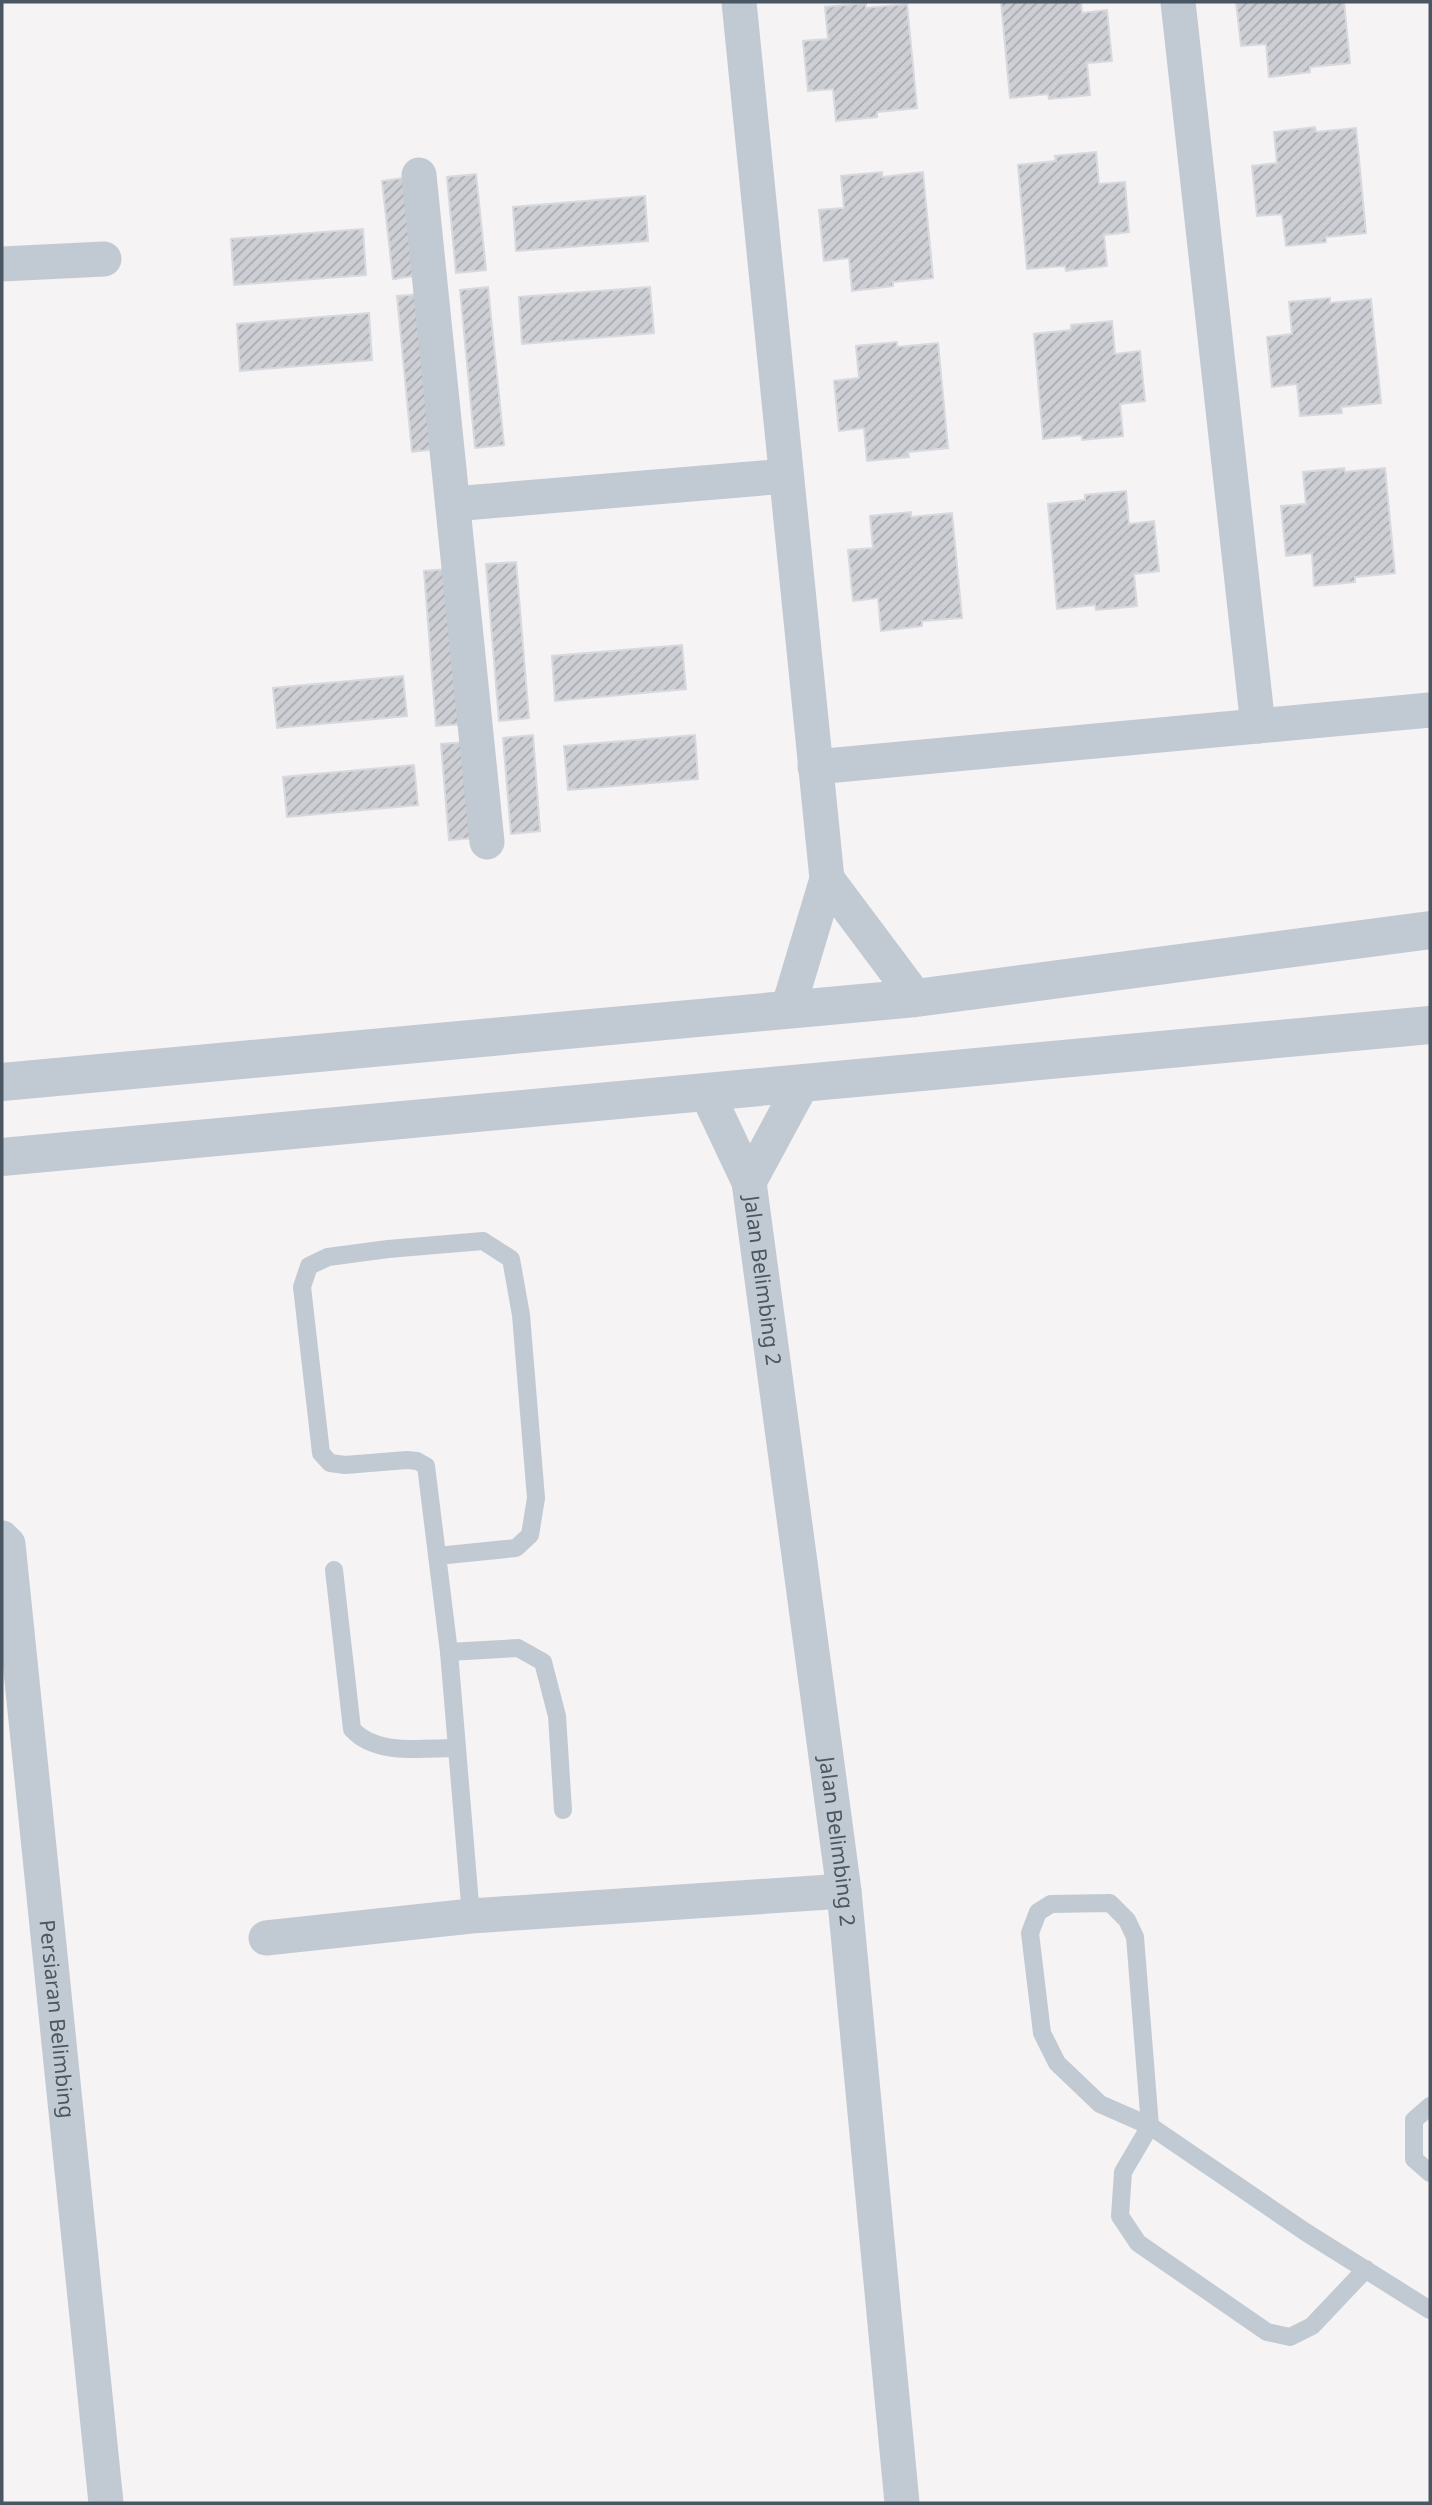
<svg xmlns="http://www.w3.org/2000/svg" width="1432" height="2505" viewBox="0 0 1432 2505" font-family="'Noto Sans',sans-serif">
<style>
.building{fill:url(#building-hatch);stroke:#d7d9de;stroke-width:2}
.lines{fill:none;stroke-linecap:round;stroke-linejoin:round}
.service{stroke:#c1cad2;stroke-width:18}
.minor{stroke:#c1cad2;stroke-width:35}
.tertiary{stroke:#c1cad2;stroke-width:38}
.labels{text-anchor:middle;stroke-width:6;stroke-linejoin:round;paint-order:stroke}
.street-label{font-size:21px;fill:#4a5661;stroke:#fff}
</style>
<defs>
<pattern id="building-hatch" width="6" height="6" patternUnits="userSpaceOnUse" patternTransform="scale(1.75)"><rect width="6" height="6" fill="#cdcfd5"/><path d="M-1 1l2-2M0 6l6-6M5 7l2-2" fill="none" stroke="#a8abb0"/></pattern>
</defs>
<rect width="100%" height="100%" fill="#f5f3f3"/>
<g class="building">
<path d="M1001,2h80l1,11 25,-3 5,51 -25,2 3,32 -41,4 -1,-5 -38,4z"/>
<path d="M1236,2h108l6,61 -40,4v5l-41,5 -3,-33 -25,2z"/>
<path d="M866,3v5l41,-4 10,104 -40,4v5l-41,4 -3,-32 -25,2 -5,-50 25,-2 -3,-32z"/>
<path d="M1315,127l1,5 40,-4 10,105 -40,4v5l-40,4 -4,-32 -25,2 -5,-50 25,-3 -3,-31z"/>
<path d="M1096,152l3,32 26,-2 4,50 -25,3 3,31 -41,5 -1,-5 -38,3 -9,-104 38,-4 -1,-5z"/>
<path d="M882,172v5l41,-5 10,106 -40,4v4l-41,5 -3,-33 -25,3 -5,-51 25,-2 -3,-32z"/>
<path d="M476,174l10,96 -30,3 -9,-96z"/>
<path d="M411,177l11,98 -29,4 -11,-98z"/>
<path d="M645,196l3,45 -132,10 -3,-44z"/>
<path d="M363,229l3,46 -132,10 -3,-46z"/>
<path d="M488,287l16,158 -29,3 -15,-158z"/>
<path d="M650,287l4,46 -132,11 -3,-47z"/>
<path d="M423,294l14,155 -25,3 -15,-156z"/>
<path d="M1330,298v5l41,-4 10,104 -40,4 1,6 -42,3 -3,-32 -25,3 -5,-50 25,-3 -3,-32z"/>
<path d="M369,313l3,47 -132,11 -3,-47z"/>
<path d="M1112,321l3,33 25,-3 5,50 -25,3 3,32 -41,4v-5l-39,4 -9,-105 37,-4v-5z"/>
<path d="M897,342v5l41,-4 10,105 -40,4 1,5 -42,4 -3,-33 -25,3 -5,-50 25,-3 -3,-32z"/>
<path d="M1344,468l1,4 40,-4 10,105 -40,4v5l-41,4 -2,-33 -26,3 -5,-50 25,-2 -3,-32z"/>
<path d="M1126,491l3,33 25,-3 5,50 -25,3 3,32 -41,4 -1,-5 -38,4 -9,-105 37,-4v-5z"/>
<path d="M911,512v5l41,-4 10,105 -40,3v5l-41,5 -3,-33 -25,3 -5,-51 25,-2 -3,-32z"/>
<path d="M516,562l13,156 -30,3 -13,-157z"/>
<path d="M451,569l12,155 -27,2 -12,-155z"/>
<path d="M682,645l4,44 -131,12 -3,-45z"/>
<path d="M403,676l4,40 -130,12 -4,-40z"/>
<path d="M533,735l7,96 -29,3 -8,-96z"/>
<path d="M695,735l3,44 -130,11 -4,-44z"/>
<path d="M468,742l8,96 -27,2 -8,-96z"/>
<path d="M414,765l4,40 -131,12 -4,-40z"/>
</g>
<g class="lines">
<g class="service">
<path d="M437,1556l79,-8 14,-13 6,-37 -15,-183 -10,-56 -28,-18 -95,8 -60,8 -19,9 -7,21 19,166 9,10 15,2 62,-5 10,1 9,5 23,186 22,264"/>
<path d="M334,1570l18,159c24,27 71,19 103,19"/>
<path d="M449,1652l69,-4 25,14 14,54 6,94"/>
<path d="M1430,2106l-16,14v39l16,14"/>
<path d="M1366,2269l-54,57 -22,11 -23,-5 -129,-89 -18,-27 3,-44 27,-46 -15,-189 -8,-17 -17,-17 -59,1 -13,8 -8,21 12,100 15,30 43,41 50,22 157,107 123,77"/>
</g>
<g class="minor">
<path d="M739,2l88,877 -39,130"/>
<path d="M1178,2l80,724"/>
<path d="M419,175l68,667"/>
<path d="M2,264l102,-5"/>
<path d="M453,504l333,-28"/>
<path d="M815,767l615,-57"/>
<path d="M827,879l89,119"/>
<path id="s1" d="M706,1091l43,91 95,709 58,612"/>
<path d="M749,1182l54,-100"/>
<path id="s2" d="M2,1538l6,6 98,959"/>
<path d="M266,1938l205,-22 373,-25"/>
</g>
<g class="tertiary">
<path d="M2,1082l914,-84 514,-68"/>
<path d="M2,1157l1428,-132"/>
</g>
</g>
<g class="labels">
<g class="street-label">
<text dy="7" stroke="none"><textPath href="#s1" startOffset="200">Jalan Belimbing 2</textPath></text>
<text dy="7" stroke="none"><textPath href="#s1" startOffset="766">Jalan Belimbing 2</textPath></text>
<text dy="7" stroke="none"><textPath href="#s2" startOffset="486">Persiaran Belimbing</textPath></text>
</g>
</g>
<rect width="1432" height="2505" fill="none" stroke="#4a5661" stroke-width="7"/>
</svg>
